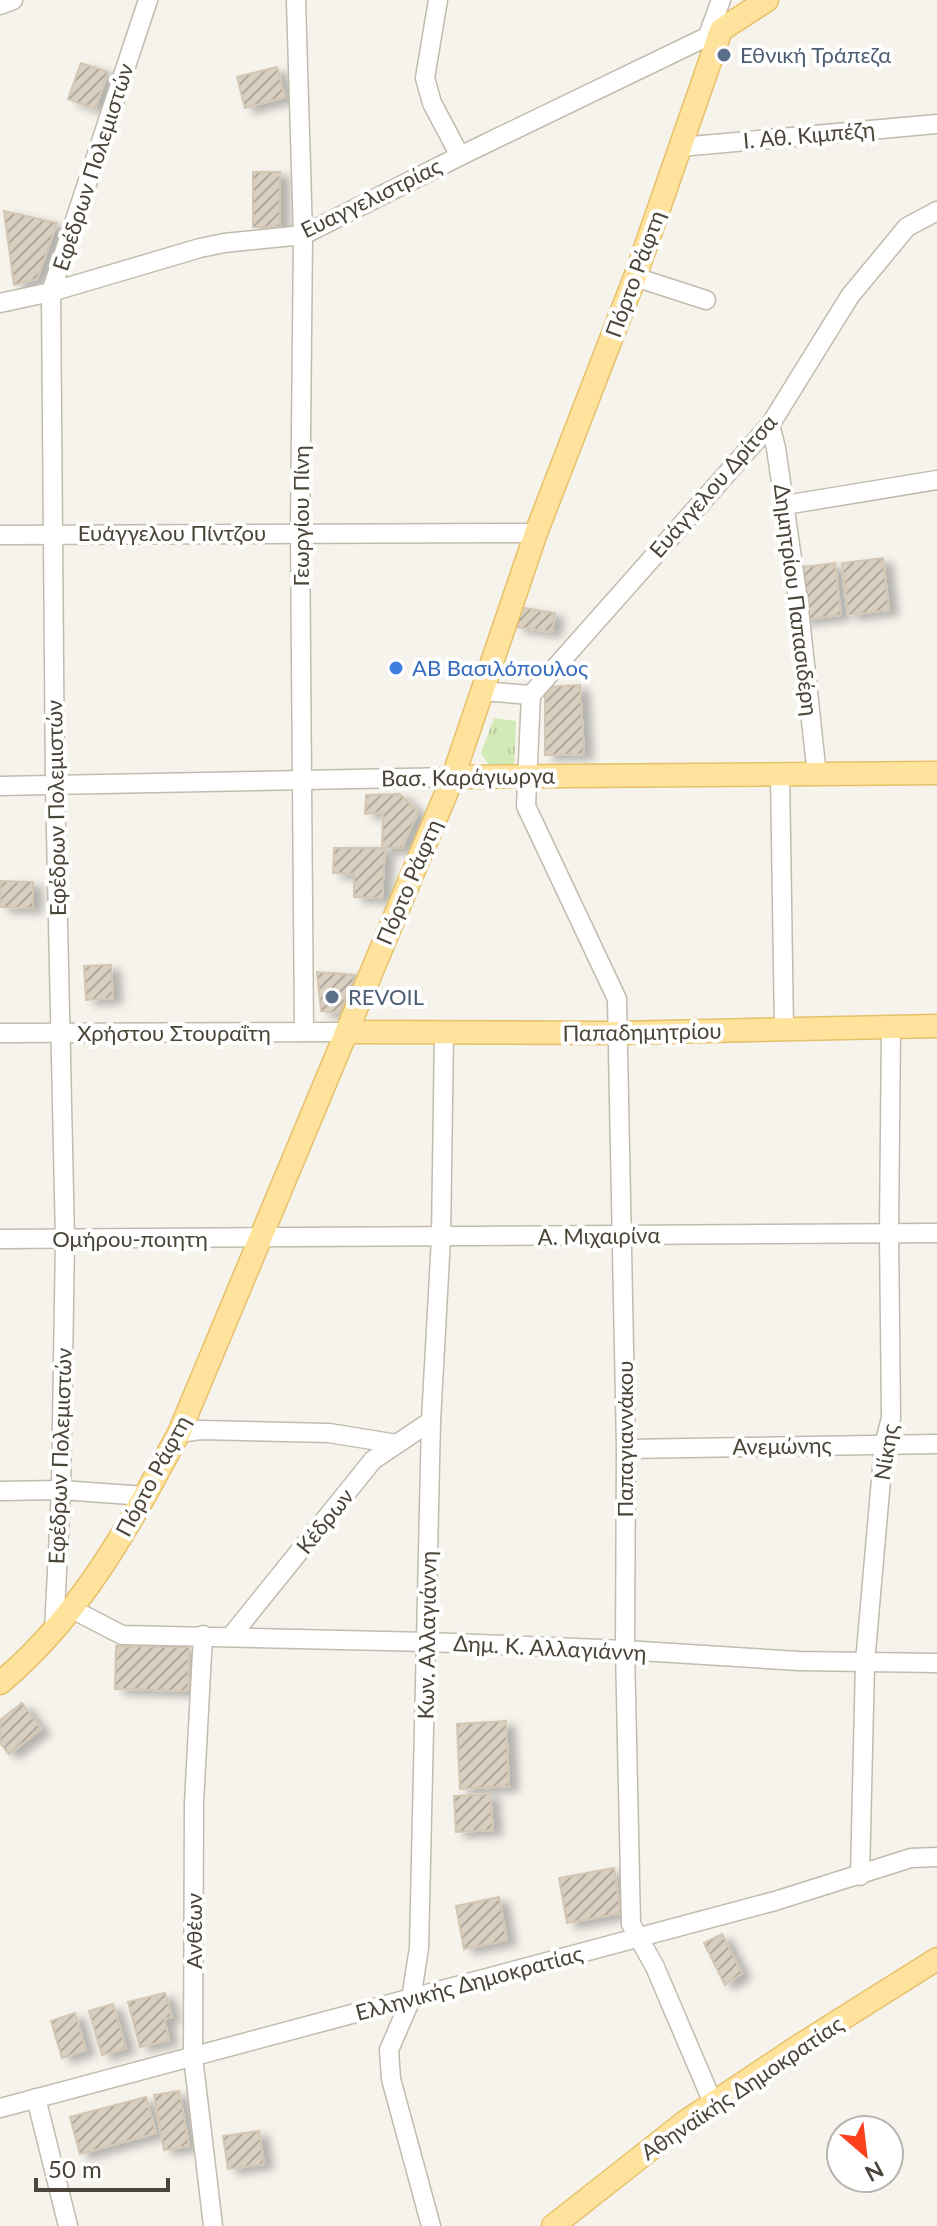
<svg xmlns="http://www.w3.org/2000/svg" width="937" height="2226" viewBox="0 0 937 2226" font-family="Lato,sans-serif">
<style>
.grass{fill:url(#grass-tufts)}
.building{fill:url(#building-hatch);stroke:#d3c7b4;stroke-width:2;filter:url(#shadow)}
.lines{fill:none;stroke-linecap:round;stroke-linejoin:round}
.minor-casing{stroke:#c2bbae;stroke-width:21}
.major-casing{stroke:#e6c16a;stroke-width:25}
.minor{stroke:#fff;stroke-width:18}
.major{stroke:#ffe39c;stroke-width:22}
.service-dot{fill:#5c6f8a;stroke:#fff;stroke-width:3}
.shop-dot{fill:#3f7fe0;stroke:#fff;stroke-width:3}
.labels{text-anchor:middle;stroke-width:8;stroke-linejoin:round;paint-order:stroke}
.service-label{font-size:22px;fill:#4e5e75;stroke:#fff;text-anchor:start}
.street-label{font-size:22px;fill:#4b4439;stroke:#fff}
.shop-label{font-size:22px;fill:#366cbe;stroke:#fff;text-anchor:start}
</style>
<defs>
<pattern id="grass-tufts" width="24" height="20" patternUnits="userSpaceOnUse" patternTransform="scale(2)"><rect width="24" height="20" fill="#d2eab5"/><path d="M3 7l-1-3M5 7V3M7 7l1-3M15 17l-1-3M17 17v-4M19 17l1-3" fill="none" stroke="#b6ca9c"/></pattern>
<pattern id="building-hatch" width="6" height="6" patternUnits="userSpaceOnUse" patternTransform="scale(2)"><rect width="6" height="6" fill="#d8cfc1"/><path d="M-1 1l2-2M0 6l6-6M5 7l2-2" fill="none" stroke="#b1aa9e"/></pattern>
<filter id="shadow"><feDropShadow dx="9" dy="5" stdDeviation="4" flood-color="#0004"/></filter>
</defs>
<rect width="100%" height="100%" fill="#f6f3ec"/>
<path class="grass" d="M494,718l22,3 -2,47h-23l-10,-15z"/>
<g class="building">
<path d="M81,63l27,9 -13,37 -27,-10z"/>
<path d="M277,67l8,30 -40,11 -8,-31z"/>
<rect x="253" y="172" width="27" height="55"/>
<path d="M4,211l53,12 -20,56 -23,6z"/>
<path d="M883,558l6,52 -41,5 -6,-52z"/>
<path d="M835,563l6,52 -41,5 -6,-52z"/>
<path d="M518,607l37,6 -3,19 -37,-5z"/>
<path d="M580,685l4,69 -39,1v-68z"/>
<path d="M400,794l18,18 -16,36h-20l1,-36 -18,2 1,-19z"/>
<path d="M334,848h51l-3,50 -28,-1v-23l-21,-1z"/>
<path d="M0,881l33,1v26l-33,-1z"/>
<path d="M111,965l2,33 -27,2 -2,-34z"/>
<path d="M317,972l39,3 -17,38 -18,-2z"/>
<path d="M116,1646l73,1 -1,44 -73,-2z"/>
<path d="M22,1703l19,26 -32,25 -9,-11v-23z"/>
<path d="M506,1721l3,65 -49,3 -3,-65z"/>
<path d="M490,1794l3,36 -37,2 -2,-36z"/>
<path d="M614,1868l7,45 -54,10 -8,-45z"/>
<path d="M499,1897l8,43 -43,9 -8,-43z"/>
<path d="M722,1934l20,39 -17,12 -21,-42z"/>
<path d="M165,1993l7,24 -8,2 5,21 -29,7 -12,-45z"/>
<path d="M113,2004l13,44 -24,7 -13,-44z"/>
<path d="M75,2013l11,37 -24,8 -11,-37z"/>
<path d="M179,2091l10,55 -25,4 -10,-55z"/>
<path d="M146,2097l10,36 -76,21 -10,-37z"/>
<path d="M259,2131l5,33 -36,5 -5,-33z"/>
</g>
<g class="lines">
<g class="minor-casing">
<g id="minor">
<path d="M296,0l7,235 -3,297 4,500"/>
<path d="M438,0l-13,78 7,25 28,53"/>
<path d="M0,5l13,-5"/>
<path d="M707,38l14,-38"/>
<path d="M680,147l257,-23"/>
<path d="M635,277l71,23"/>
<path d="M0,303l51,-11 149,-44 24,-5 79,-8 157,-79 261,-126"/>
<path d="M770,425l6,23 22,152 19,175"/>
<path d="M785,505l152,-25"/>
<path d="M0,535l536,-2"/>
<path d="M481,691l50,4"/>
<path d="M780,774l4,255"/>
<path d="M0,786l453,-9"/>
<path d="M0,1033l347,-1"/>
<path d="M0,1239l937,-6"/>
<path d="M179,1433l21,-3 129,3 68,11"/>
<path d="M626,1449l311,-5"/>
<path d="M0,1491l61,-1 84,6"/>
<path d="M72,1609l50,26 305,7 198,8 174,11 138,2"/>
<path d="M54,1632l7,-142 4,-251 -10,-454 -4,-493 97,-292"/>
<path d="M203,1635l-9,168 -1,254 20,169"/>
<path d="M232,1635l141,-175 58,-39"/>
<path d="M860,1876l5,-213 19,-218 7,-27 -2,-186 2,-205"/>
<path d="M36,2098l32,128"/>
<path d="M713,2103l-58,-136 -24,-43 -6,-274 1,-201 -9,-450 -91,-193 5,-111 239,-270 80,-129 57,-69 30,-16"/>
<path d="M0,2108l775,-207 136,-43 26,-1"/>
<path d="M431,2226l-40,-147 -2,-29 22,-51 8,-51 12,-527 10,-183 3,-205"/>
</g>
</g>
<g class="major-casing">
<g id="major">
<path d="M453,777l484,-4"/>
<path d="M347,1032l272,1 318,-7"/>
<path d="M0,1683c81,-67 130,-159 179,-250l274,-656 83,-244 99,-256 86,-247 46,-30"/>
<path d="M553,2226l132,-104 117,-78 135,-85"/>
</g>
</g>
<use href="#minor" class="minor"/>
<use href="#major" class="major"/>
</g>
<g class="service-dot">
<circle cx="724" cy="55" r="8"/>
<circle cx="332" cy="997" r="8"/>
</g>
<circle class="shop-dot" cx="396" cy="668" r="8"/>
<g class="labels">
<g class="service-label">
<text x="740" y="63">Εθνική Τράπεζα</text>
<text x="348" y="1005">REVOIL</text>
</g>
<g class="street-label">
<text transform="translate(809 135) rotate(-5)" y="8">Ι. Αθ. Κιμπέζη</text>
<text transform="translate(93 167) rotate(-72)" y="8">Εφέδρων Πολεμιστών</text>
<text transform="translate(371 198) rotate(-26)" y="8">Ευαγγελιστρίας</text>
<text transform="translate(635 274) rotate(-70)" y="8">Πόρτο Ράφτη</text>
<text transform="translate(713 486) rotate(-49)" y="8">Ευάγγελου Δρίτσα</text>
<text transform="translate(301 516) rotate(-90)" y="8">Γεωργίου Πίνη</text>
<text x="172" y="541">Ευάγγελου Πίντζου</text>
<text transform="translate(796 600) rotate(83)" y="8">Δημητρίου Παπασιδέρη</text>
<text transform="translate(468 777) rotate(-1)" y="8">Βασ. Καράγιωργα</text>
<text transform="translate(56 808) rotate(-91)" y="8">Εφέδρων Πολεμιστών</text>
<text transform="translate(409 882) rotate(-67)" y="8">Πόρτο Ράφτη</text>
<text transform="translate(642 1032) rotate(-1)" y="8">Παπαδημητρίου</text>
<text x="174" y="1041">Χρήστου Στουραΐτη</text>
<text transform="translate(599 1236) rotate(-1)" y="8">Α. Μιχαιρίνα</text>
<text x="130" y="1247">Ομήρου-ποιητη</text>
<text transform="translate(625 1439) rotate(-90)" y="8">Παπαγιαννάκου</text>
<text transform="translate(782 1446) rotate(-1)" y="8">Ανεμώνης</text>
<text transform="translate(886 1452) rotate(-81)" y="8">Νίκης</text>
<text transform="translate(60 1456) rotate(-88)" y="8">Εφέδρων Πολεμιστών</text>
<text transform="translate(153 1476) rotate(-62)" y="8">Πόρτο Ράφτη</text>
<text transform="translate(325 1521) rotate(-51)" y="8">Κέδρων</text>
<text transform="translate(427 1635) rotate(-89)" y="8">Κων. Αλλαγιάννη</text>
<text transform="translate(550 1648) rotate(3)" y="8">Δημ. Κ. Αλλαγιάννη</text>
<text transform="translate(194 1931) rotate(-90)" y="8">Ανθέων</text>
<text transform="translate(469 1983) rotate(-15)" y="8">Ελληνικής Δημοκρατίας</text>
<text transform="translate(742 2088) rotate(-34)" y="8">Αθηναϊκής Δημοκρατίας</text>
</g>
<g class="shop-label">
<text x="412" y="676">ΑΒ Βασιλόπουλος</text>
</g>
</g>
<g transform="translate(865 2154) rotate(152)"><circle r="38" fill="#ffffff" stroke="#b7b4b0" stroke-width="2"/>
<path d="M0-6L14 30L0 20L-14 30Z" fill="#fc3f1d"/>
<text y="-12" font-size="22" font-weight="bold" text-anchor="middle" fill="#4b4439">N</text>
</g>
<path d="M36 2178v12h132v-12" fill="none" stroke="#4b4439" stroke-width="4"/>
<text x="48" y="2178" font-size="24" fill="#4b4439" stroke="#ffffff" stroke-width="6" paint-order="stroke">50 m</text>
</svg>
